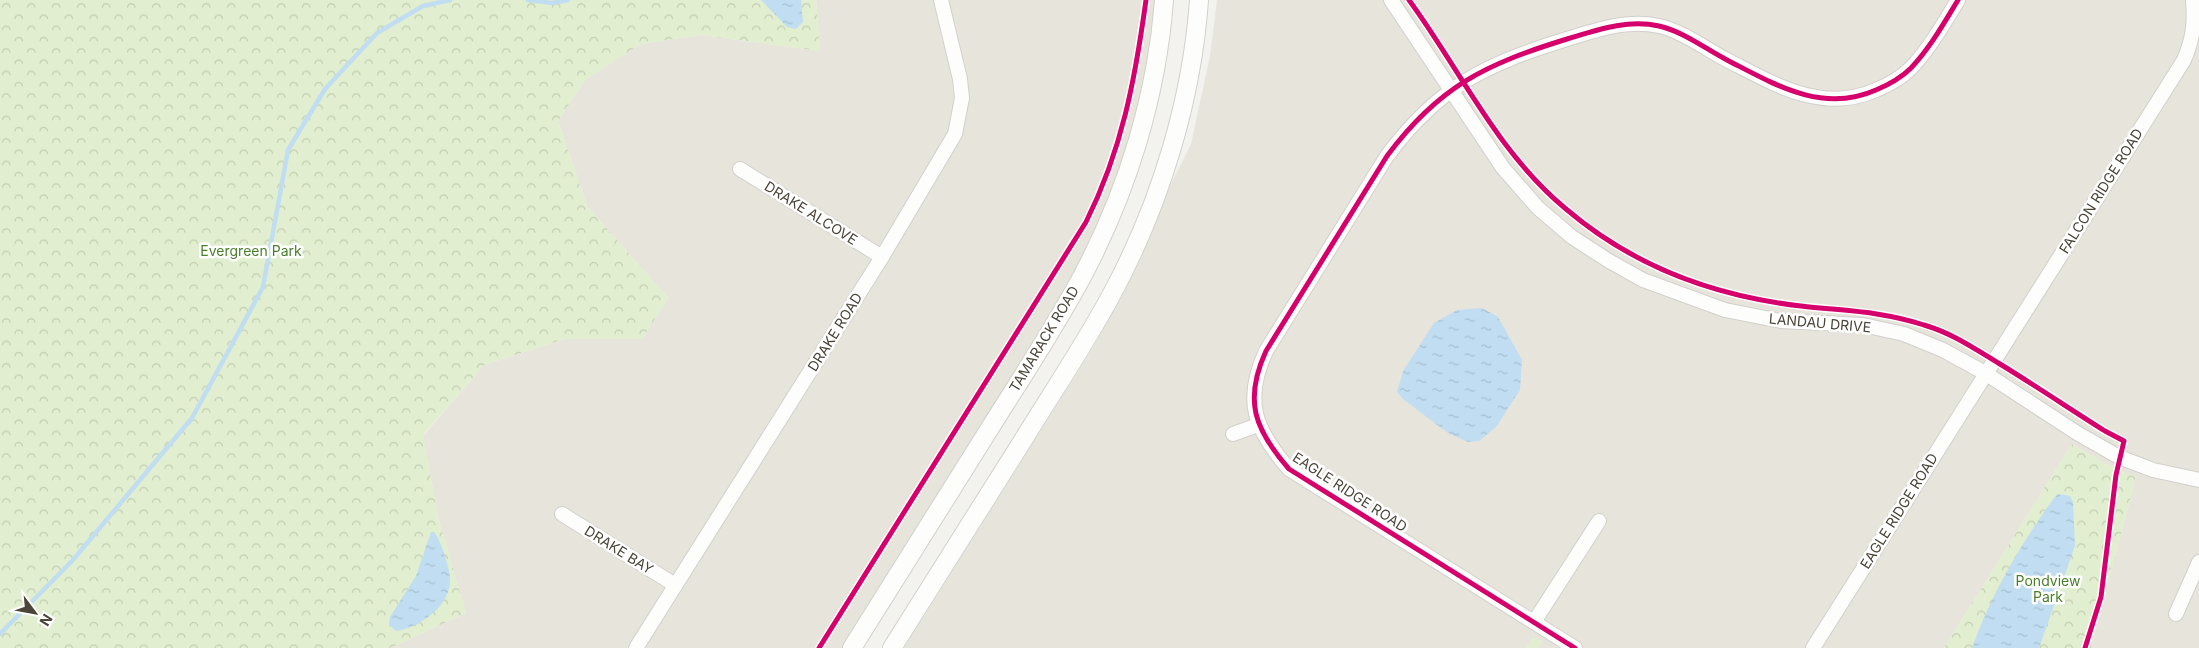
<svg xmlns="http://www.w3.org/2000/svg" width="2199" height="648" viewBox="0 0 2199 648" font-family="Inter,sans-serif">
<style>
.residential{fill:#e7e4dc}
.park{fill:url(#park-crowns)}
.water{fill:url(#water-ripples)}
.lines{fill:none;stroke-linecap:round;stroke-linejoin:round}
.stream{stroke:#c0ddf1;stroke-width:4.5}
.minor-casing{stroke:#d2d0cb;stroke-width:16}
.tertiary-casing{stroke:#d2d0cb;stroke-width:20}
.minor{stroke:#fdfdfc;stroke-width:14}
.tertiary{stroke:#fdfdfc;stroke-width:18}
.cycleway-casing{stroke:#fff;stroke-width:8}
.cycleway{stroke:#d6006c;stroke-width:5}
.labels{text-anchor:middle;stroke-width:5;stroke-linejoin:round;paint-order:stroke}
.street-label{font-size:14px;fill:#4b4439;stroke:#fff}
.park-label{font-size:14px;fill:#4a7f2a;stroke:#fff}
</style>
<defs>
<pattern id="park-crowns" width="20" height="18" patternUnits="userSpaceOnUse" patternTransform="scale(1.25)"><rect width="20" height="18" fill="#e1eecf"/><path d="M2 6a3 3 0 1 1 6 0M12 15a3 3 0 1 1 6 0" fill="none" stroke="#c3cdb2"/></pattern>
<pattern id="water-ripples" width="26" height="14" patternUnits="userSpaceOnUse" patternTransform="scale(1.25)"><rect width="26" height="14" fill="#c0ddf1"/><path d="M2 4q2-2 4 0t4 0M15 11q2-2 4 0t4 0" fill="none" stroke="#a6bfcf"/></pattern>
</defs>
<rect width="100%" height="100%" fill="#f4f2ee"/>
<g class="residential">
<path d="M816,0h348l-6,49 -58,191 -256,408h-454l76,-35 -28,-96 -15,-81 61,-71 80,-26h78l26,-41 -81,-92 -29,-85 27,-41 56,-36 61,-9 118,16z"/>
<path d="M1217,0h982v648h-108l45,-171 -32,-14 -32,-19 -128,204h-406l4,-6 -8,-5 -8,11h-622l190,-302 41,-75 34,-83 22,-44 19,-88z"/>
</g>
<g class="park">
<path d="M0,0h816l4,51 -118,-16 -61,9 -56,36 -27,41 29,85 81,92 -26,41h-78l-80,26 -61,70 15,82 28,96 -76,35h-390z"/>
<path d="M2072,444l32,19 32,14 -45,171h-147z"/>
<path d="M1534,637l8,5 -4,6h-12z"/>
</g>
<g class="water">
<path d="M761,0h40l2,22 -7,7 -9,-2z"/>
<path d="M1482,308l16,9 24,43 -2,30 -24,37 -17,14 -11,1 -20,-9 -45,-34 -6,-7 6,-21 31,-48 23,-13z"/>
<path d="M2058,494l12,2 3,6 2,44 -36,102h-67c19,-54 49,-104 82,-150z"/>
<path d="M431,532h3c5,6 7,13 10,21 2,7 6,18 6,26 1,27 -31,49 -54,52l-7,-6 1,-8 26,-41z"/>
</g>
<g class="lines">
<g class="stream">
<path d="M528,0l24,3 16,-3"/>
<path d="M0,634l72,-73 120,-143 71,-131 25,-137 37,-61 52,-56 46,-27 27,-6"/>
</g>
<g class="minor-casing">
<g id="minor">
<path d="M1391,0l112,168 35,40 34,29 37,24 34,19 82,30 56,11 82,4 41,9 39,16 42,23 92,60 42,24 34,13 46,10"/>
<path d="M740,169l142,88"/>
<path d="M1233,434l25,-9"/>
<path d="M562,514l113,71"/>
<path d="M2176,614l23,-52"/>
<path d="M1534,622l65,-101"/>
<path d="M636,648l246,-391 73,-123 7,-36 -2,-19 -19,-79"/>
<path d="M1575,648l-286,-179c-34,-39 -46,-68 -23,-118l121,-195c52,-70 99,-92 180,-117 30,-9 60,-20 92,-13 23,5 47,23 68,34 47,24 95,54 149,30 12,-5 25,-12 35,-22 19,-20 33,-45 47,-68"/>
<path d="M1813,648l371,-588c9,-21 11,-37 9,-60"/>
</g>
</g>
<g class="tertiary-casing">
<g id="tertiary">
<path d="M852,648c46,-73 92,-147 138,-220 32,-51 66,-102 94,-155 44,-84 73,-178 80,-273"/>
<path d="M892,648c44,-70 89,-141 133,-211 30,-49 63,-97 90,-149 46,-87 77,-189 84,-288"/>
</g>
</g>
<use href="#minor" class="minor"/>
<use href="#tertiary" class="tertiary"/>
<g class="cycleway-casing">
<g id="cycleway">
<path d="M1409,0c52,71 88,152 157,209 68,58 147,87 235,97 43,5 81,5 123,19 28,8 51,24 76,39 36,22 70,45 105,67l19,10 -8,34 -15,122 -16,51"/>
<path d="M819,648l267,-426c36,-72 49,-142 60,-222"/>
<path d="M1575,648l-286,-179c-34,-39 -46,-68 -23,-118l121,-195c52,-70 99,-92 180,-117 30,-9 60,-20 92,-13 23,5 47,23 68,34 47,24 95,54 149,30 12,-5 25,-12 35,-22 19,-20 33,-45 47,-68"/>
</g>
</g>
<use href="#cycleway" class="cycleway"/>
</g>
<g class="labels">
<g class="street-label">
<text transform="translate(2101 191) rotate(-58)" y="5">FALCON RIDGE ROAD</text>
<text transform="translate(811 213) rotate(32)" y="5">DRAKE ALCOVE</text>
<text transform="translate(1820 323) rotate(5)" y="5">LANDAU DRIVE</text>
<text transform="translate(835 332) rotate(-58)" y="5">DRAKE ROAD</text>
<text transform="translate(1044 339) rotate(-59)" y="5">TAMARACK ROAD</text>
<text transform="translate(1350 492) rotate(33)" y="5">EAGLE RIDGE ROAD</text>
<text transform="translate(1899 511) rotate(-58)" y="5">EAGLE RIDGE ROAD</text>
<text transform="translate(619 550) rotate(32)" y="5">DRAKE BAY</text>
</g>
<g class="park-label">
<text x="251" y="256">Evergreen Park</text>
<text x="2048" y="586">Pondview<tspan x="2048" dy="16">Park</tspan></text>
</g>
</g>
<g transform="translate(35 613) rotate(122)" stroke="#ffffff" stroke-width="4" paint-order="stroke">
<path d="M0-4L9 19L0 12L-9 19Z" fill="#4b4439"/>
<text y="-8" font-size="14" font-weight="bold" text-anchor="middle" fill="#4b4439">N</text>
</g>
</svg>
